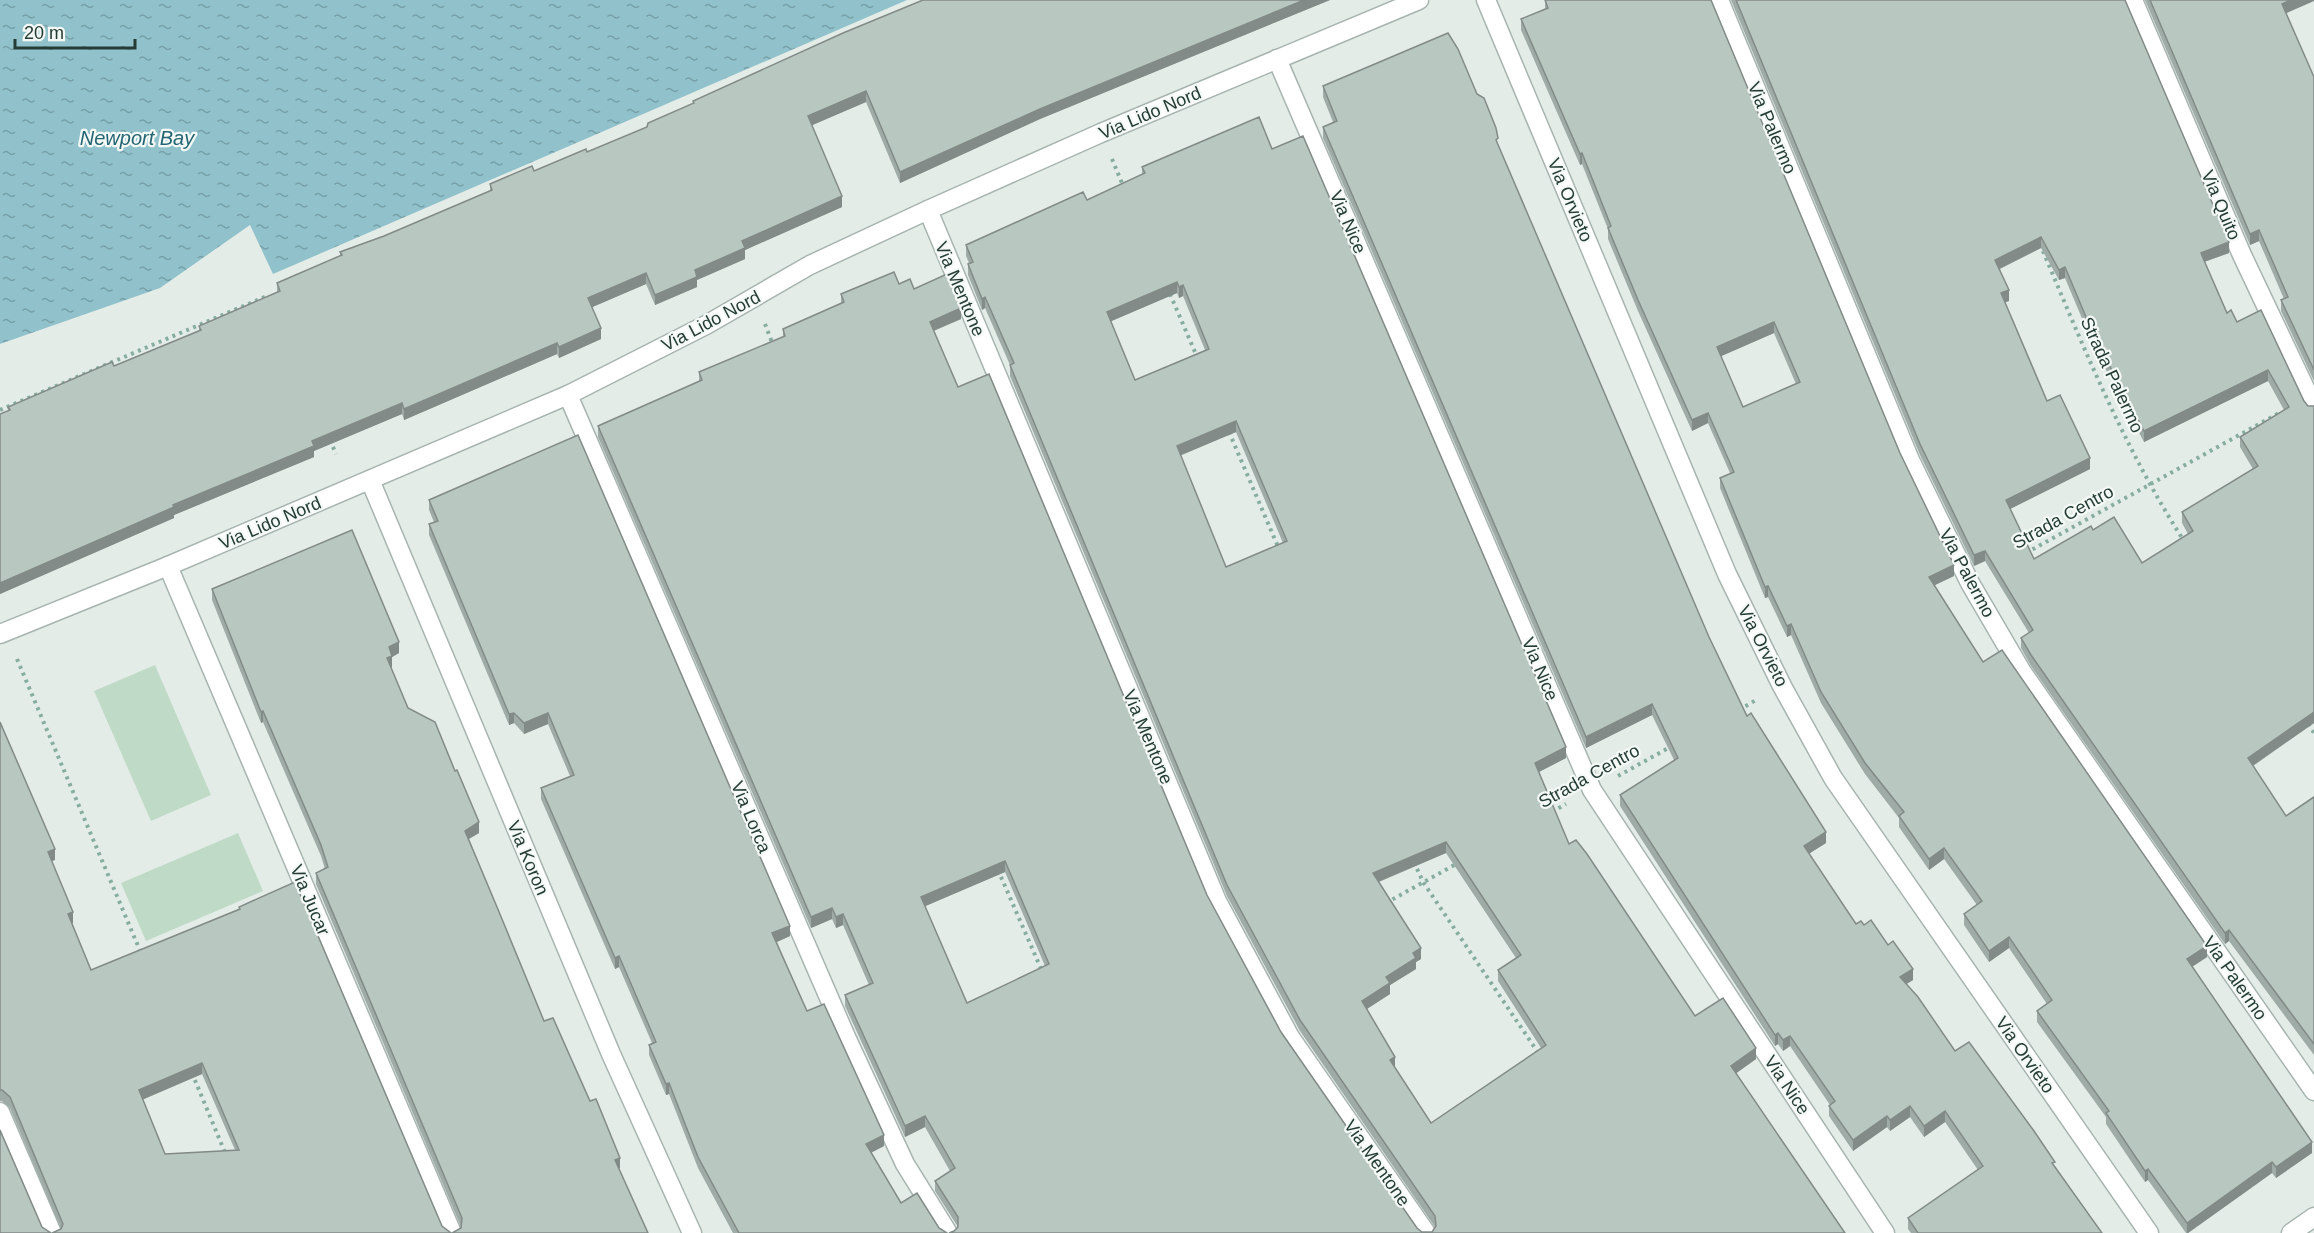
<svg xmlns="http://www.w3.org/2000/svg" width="2314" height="1233" viewBox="0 0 2314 1233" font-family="Helvetica,sans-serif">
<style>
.pitch{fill:#bfdbc7}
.water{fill:url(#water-ripples)}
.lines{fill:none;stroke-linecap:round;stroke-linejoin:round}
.minor-casing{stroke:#a7b4af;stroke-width:21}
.tertiary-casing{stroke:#a7b4af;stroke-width:21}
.path{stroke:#87ada1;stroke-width:4;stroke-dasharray:3 4.5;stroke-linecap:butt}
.minor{stroke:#fff;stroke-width:18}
.tertiary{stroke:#fff;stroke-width:18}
.wall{fill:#9faba6;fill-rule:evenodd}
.shaded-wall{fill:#828b87}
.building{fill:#b9c7c1;stroke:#828b87;stroke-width:1.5;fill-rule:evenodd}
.labels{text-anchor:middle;stroke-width:4.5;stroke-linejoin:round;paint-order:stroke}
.street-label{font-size:18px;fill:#253c36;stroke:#f4f9f6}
.water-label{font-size:20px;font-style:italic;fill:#246573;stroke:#f4f9f6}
</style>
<defs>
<pattern id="water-ripples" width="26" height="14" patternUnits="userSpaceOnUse" patternTransform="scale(1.5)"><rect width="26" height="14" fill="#91c2cc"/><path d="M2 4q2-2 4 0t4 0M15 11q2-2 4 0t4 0" fill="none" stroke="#769fa6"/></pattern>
</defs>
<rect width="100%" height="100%" fill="#e4ece8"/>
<g class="pitch">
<path d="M155,665l56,130 -60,26 -57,-130z"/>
<path d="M238,833l25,58 -117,50 -25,-58z"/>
</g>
<path class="water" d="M0,0h907l-634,274 -23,-49 -90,63 -160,56z"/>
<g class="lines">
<g class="minor-casing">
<g id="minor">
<path d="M1486,0l241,574 55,112 51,92 316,455"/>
<path d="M1719,0l191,460 60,123 52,89 292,419"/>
<path d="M2133,0l109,255 72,152"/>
<path d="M1277,59l315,731 293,443"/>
<path d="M928,210l289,691 73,136 136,196"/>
<path d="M568,395l278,642 59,127 43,69"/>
<path d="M370,480l241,574 81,179"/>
<path d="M168,566l284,667"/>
<path d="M0,1112l52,121"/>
</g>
</g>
<g class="tertiary-casing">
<g id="tertiary">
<path d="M0,634l168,-68 400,-171 138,-70 104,-60 118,-55 173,-77 318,-133"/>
<path d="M2291,1233l23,-16"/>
</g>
</g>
<g class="path">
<path d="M1112,159l12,29"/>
<path d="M2040,244c43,102 84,204 144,297"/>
<path d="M1170,294l28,65"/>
<path d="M765,324l8,21"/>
<path d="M0,410l267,-114 1,3"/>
<path d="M1229,432l50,117"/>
<path d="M330,440l6,14"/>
<path d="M2026,553l253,-140"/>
<path d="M17,659l124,294"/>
<path d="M1739,710l17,-10"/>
<path d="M2308,724l6,9"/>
<path d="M1618,776l54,-30"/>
<path d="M1552,812l14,-8"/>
<path d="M1414,862l9,20 116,172"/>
<path d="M998,870l44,101"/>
<path d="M1386,903l72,-40"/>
<path d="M192,1073l34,82"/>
</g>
<use href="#minor" class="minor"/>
<use href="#tertiary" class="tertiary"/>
</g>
<g class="wall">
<path d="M923,0h407l-290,119 -140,64 -34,-81 -54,23 30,82 -97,43v9l-48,21v7l-42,18 -9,-21 -54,23 9,32 -42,19 -2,-4 -153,66 -2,-6 -88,37v6l-140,58v3l-174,76v-180l8,-3v-4l106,-41 85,-35v-5l78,-34v-9l63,-27v-4l44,-16 106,-45v-7l44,-13 53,-19 60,-25 46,-23v-3z"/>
<path d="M1545,0l355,453 54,123 -20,9 49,77 224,295 -15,10 120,186 -36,25 -4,-5 -84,60h-2l-38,-53 -3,2 -39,-58v-7l-69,-95v-11l10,-7 -38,-56 -20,14 -25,-37v-11l13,-9 -33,-46 -15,11 -30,-43v-9l-34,-44 -44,-71 -30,-68 -4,2 -19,-40 -3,1 -45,-110v-10l10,-5 -22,-50 -16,8 -54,-120 -30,-72v-10l-26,-65 -2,1 -59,-135v-11l24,-10zM1774,333l22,51 -53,23 -22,-51z"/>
<path d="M1731,0h394l104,253 -25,9 23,51 10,9 71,84h6v317l-61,43 33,50 28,-20v259l-85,-114 -4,3 -194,-278 -10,-18v-10l8,-5 -44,-72 -11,5 -54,-111zM2041,248l18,32 6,-2 29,69 50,95 124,-61 16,29 -44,27v10l13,22 -71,43v11l6,11 -46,29 -49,-33 -59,29 -24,-50 80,-40 -43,-68 -42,-99 4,-1 -9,-32z"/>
<path d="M2145,0h169l-28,13 28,64v304l-33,-70v-11l3,-1 -25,-58 -9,4z"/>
<path d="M1323,86l175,60 211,491 38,79 79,127 -17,10 47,71 57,56 -7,4 49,67 100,115 47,67h-191l-3,-4v-11l70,-48 -33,-48 -21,15 -14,-20 -20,14 -3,-4 -34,24 -24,-35v-10l1,-1 -40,-59 -7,5 -5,-7 -3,2 -155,-240v-11l54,-35 -22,-45 -66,33 -263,-610v-11l10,-5 -10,-25z"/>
<path d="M1259,117l13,32 31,-13 263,611v11l-27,14 30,72 7,-4 11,14 108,162 28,-18 33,50v11l-20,14 109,160h-896l5,-2 4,-4 -23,-36v-10l15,-10 -25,-44 -20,10 -60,-131v-11l24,-10 -26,-60 -7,3 -4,-9 -21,9 -213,-491v-11l101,-44v-10l84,-35v-8l58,-25v-10l53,-22 5,12 11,-5 4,10 33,-15 14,34v11l-27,12 24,56 31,-13 218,521 74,137 136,196 5,4h10l3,-5 -135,-196 -73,-135 -217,-520v-11l-25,-57 -3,2 -14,-35v-11l1,-1 -3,-7v-11l117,-53 4,8 55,-26v-7zM1177,293l2,5 4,-2 22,54 -70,30 -24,-59zM1236,432l47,111 -57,24 -46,-112zM1446,853l70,105 -18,12v11l43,67 -110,75 -36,-55v-11l-28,-48 23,-15v-9l26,-16v-7l5,-3v-11l-42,-66zM1005,872l40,94 -78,37 -42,-97z"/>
<path d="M429,500l361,436 -13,6 30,69 77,135 -13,7 30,50 46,30h-214l-35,-65 -29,-74 -3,1 -17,-40v-10l3,-2 -33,-76 -4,2 -74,-170v-11l29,-12 -22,-52 -24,10 -10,-11 -5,2 -80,-190v-11l5,-2 -5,-12z"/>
<path d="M212,589l187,64 -7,4v10h-1l17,41 71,125 -10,6 75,182 76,147 -159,60v-1l-145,-343v-11l9,-4 -4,-13 -58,-134 -2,1 -49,-123z"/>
<path d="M0,722l55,138 -3,1 21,62h-1l19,47 148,-61v-2l203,319 -381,3 -51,-121 -8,-7h-2zM202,1074l33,76 -70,4 -23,-54z"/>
</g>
<g class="shaded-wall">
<path d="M1304,0h26l-290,119 -140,64v-11l140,-63z"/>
<path d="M2291,0h23v1l-32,14v-11z"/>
<path d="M866,91v11l-58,25v-11z"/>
<path d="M1582,153v11l-2,1v-11z"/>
<path d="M842,196v11l-97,43v9l-48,21v7l-42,18v-10l87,-54z"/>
<path d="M2259,230v11l-9,4v-11z"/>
<path d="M2041,237v11l-46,23v-11z"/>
<path d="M2229,242v11l-28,10v-10z"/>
<path d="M2065,267v11l-6,2v-10z"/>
<path d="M646,273v11l-58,25v-11z"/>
<path d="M1177,282v11l-70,30v-11z"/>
<path d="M1183,285v11l-4,2v-11z"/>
<path d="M2009,290v11l-8,3v-11z"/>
<path d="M985,297v11l-3,2v-11z"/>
<path d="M961,308v11l-31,13v-10z"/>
<path d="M1774,322v11l-57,25v-11z"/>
<path d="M601,328v11l-42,19v-11z"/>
<path d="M557,343v11l-153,66v-11z"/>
<path d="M2268,370v11l-124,61v-11z"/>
<path d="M402,403v11l-88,37v6l-140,58v3l-174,76v-11l312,-142z"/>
<path d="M1708,413v10l-16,8v-11z"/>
<path d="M1236,421v11l-59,25v-11z"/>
<path d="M2090,458v11l-84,42v-11z"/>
<path d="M1985,551v10l-11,5v-11z"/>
<path d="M1954,565v11l-25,12v-11z"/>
<path d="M1768,586v11l-3,1v-11z"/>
<path d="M1791,624v11l-4,2v-11z"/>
<path d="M399,642v11l-7,4v10l-5,2v-11l2,-11z"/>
<path d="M1652,704v11l-66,33v-11z"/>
<path d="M263,711v11l-2,1v-11z"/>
<path d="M2314,712v11l-66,46v-11z"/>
<path d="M514,713v10l-5,2v-11z"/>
<path d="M548,713v11l-24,10v-11z"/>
<path d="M1566,747v11l-31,16v-11z"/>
<path d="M479,822v11l-14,8v-10z"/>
<path d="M1826,832v11l-22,14v-11z"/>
<path d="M1446,842v11l-73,31v-11z"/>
<path d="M1944,848v11l-15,11v-11z"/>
<path d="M55,849v11l-7,2v-10z"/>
<path d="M1005,861v11l-84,36v-11z"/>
<path d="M832,908v11l-21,9v-11z"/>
<path d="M73,912v11l-5,2v-11z"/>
<path d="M843,914v11l-7,3v-11z"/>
<path d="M790,926v10l-18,8v-11z"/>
<path d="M2229,930v11l-4,3v-11z"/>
<path d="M2009,937v11l-20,14v-11z"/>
<path d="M2207,946v11l-20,13v-11z"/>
<path d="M1421,948v11l-5,3v7l-26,16v9l-28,18v-11l24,-24 27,-24z"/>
<path d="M619,956v11l-4,2v-11z"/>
<path d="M1913,969v11l-13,8v-11z"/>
<path d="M1778,1033v11l-3,2v-11z"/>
<path d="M1790,1036v10l-7,5v-11z"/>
<path d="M1756,1048v11l-25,18v-11z"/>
<path d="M1395,1057v11l-5,-8z"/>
<path d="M202,1063v11l-63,27v-11z"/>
<path d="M669,1083v11l-3,1v-11z"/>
<path d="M1910,1106v11l-20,14v-11z"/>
<path d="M1945,1111v11l-21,15v-11z"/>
<path d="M925,1116v11l-20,10v-11z"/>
<path d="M1887,1116v11l-34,24v-11z"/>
<path d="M884,1135v11l-18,9v-11z"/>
<path d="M2312,1142v11l-36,25v-11z"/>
<path d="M620,1158v10l-5,3v-11z"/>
<path d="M2272,1162v11l-84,60h-1v-10z"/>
<path d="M2148,1169v11l-3,2v-11z"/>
</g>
<g class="building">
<path d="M923,0h381l-264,109 -140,63 -34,-81 -58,25 34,80 -100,45 3,7 -50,22 2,7 -42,18 -9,-22 -58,25 13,30 -42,19 -2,-4 -153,66 -2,-6 -90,38 2,5 -141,59 1,2 -174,76v-169l10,-4 -2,-3 104,-45 2,4 87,-36 -2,-4 81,-35 -3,-8 65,-28 -2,-3 44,-16 108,-46 -2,-6 42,-18 2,5 52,-22 1,3 60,-25 1,-4 46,-20 -1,-2 150,-68z"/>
<path d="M1545,0h166l189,453 54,112 -25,12 54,85 19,-12 205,296 -20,13 125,183 -36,25 -4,-5 -85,61 -39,-54 -3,2 -39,-58 3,-2 -72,-100 15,-11 -43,-63 -20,14 -25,-37 18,-13 -38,-53 -15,11 -30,-43 5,-4 -39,-49 -44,-71 -30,-68 -4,2 -19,-40 -3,1 -45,-109 14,-6 -26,-59 -16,7 -54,-120 -30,-72 3,-2 -29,-73 -2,1 -59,-135 27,-11zM1774,322l26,60 -57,25 -26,-60z"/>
<path d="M1736,0h389l104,242 -28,11 2,5 24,55 4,-3 6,12 24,-12 43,91 4,5h6v306l-66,46 38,58 28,-19v247l-85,-114 -4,3 -194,-278 -10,-17 12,-8 -48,-79 -11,4 -54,-111zM2041,237l18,33 6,-3 29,69 50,95 124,-61 21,37 -49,30 18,29 -76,46 11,19 -51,32 -28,-46 -21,13 -2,-4 -57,33 -28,-59 84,-42 -30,-63 -13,6 -46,-108 8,-3 -14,-30z"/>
<path d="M2150,0h141l-9,4 32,73v293l-33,-70 7,-3 -29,-67 -9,4z"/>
<path d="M1448,33l10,16 19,45 7,4 12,30 2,10 -2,2 213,497 38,79 4,-3 75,119 -22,14 52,78 5,-3 3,4 7,-5 17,25 5,-4 20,28 -13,8 18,20 37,54 14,-9 65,89 21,31 -3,1 50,70h-184l-10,-15 75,-52 -38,-55 -21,15 -14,-20 -20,14 -3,-4 -34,24 -24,-34 6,-5 -45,-65 -7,4 -5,-7 -3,2 -155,-240 58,-37 -26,-54 -66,33 -263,-610 14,-6 -14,-35z"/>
<path d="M1259,117l13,32 31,-13 263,611 -31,16 34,81 7,-4 11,14 108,162 28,-18 33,50 -25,18 114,167h-896l5,-2 4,-4v-10l-23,-36 20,-13 -30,-52 -20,10 -60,-131 28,-12 -30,-69 -7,3 -4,-9 -21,9 -213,-491 104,-46 -3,-8 86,-36 -2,-7 61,-27 -3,-8 53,-22 5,12 11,-5 4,10 33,-15 14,34 -31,14 28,65 31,-13 218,521 74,137 136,196 5,4h10l4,-6 -1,-10 -135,-196 -73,-135 -217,-520 4,-2 -29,-66 -3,2 -14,-35 5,-2 -7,-17 117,-53 4,8 58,-27 -3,-6zM1177,282l2,5 4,-2 26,64 -74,31 -28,-68zM1236,421l51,120 -61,26 -49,-121zM1446,842l75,113 -23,15 48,75 -115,78 -41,-63 5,-3 -33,-56 28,-18 -4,-6 30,-19 -3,-5 8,-5 -48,-75zM1005,861l44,103 -82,39 -46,-106z"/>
<path d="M578,435l212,491 -18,7 35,78 17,-7 60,131 -18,9 35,59 16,-10 22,35 8,5h-208l-41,-76 -29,-74 -3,1 -17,-39 7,-3 -37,-86 -4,2 -74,-170 33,-13 -26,-62 -24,10 -10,-10 -5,1 -80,-190 9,-3 -9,-21z"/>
<path d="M352,530l47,112 -10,5 3,9 -5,2 21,50 27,14 20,49 2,-1 22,52 -14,9 32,76 47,114 9,-3 37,83 6,-2 24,59 -5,2 33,73h-196l9,-5 1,-10 -146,-345 12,-6 -7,-22 -58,-134 -2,1 -49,-123z"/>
<path d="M0,722l55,127 -7,3 25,60 -5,2 23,56 149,-61 -1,-2 56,-25 147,344 9,7h-399l9,-4 2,-5 -53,-127 -8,-7h-2zM202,1063l37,87 -74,4 -26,-64z"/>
<path d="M0,1130l42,97 9,6h-51z"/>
</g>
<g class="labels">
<g class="street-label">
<text transform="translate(1150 113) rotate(-23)" y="6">Via Lido Nord</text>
<text transform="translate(1772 128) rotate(67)" y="6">Via Palermo</text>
<text transform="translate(1570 200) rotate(67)" y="6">Via Orvieto</text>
<text transform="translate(2221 205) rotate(67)" y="6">Via Quito</text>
<text transform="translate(1348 222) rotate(67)" y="6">Via Nice</text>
<text transform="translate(960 289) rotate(67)" y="6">Via Mentone</text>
<text transform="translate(711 321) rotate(-28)" y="6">Via Lido Nord</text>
<text transform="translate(2112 375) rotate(65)" y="6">Strada Palermo</text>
<text transform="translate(2063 517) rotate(-29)" y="6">Strada Centro</text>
<text transform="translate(270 523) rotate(-23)" y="6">Via Lido Nord</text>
<text transform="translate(1967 573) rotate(62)" y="6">Via Palermo</text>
<text transform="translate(1763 646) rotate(63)" y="6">Via Orvieto</text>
<text transform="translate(1540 669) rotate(67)" y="6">Via Nice</text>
<text transform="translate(1148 737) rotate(67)" y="6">Via Mentone</text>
<text transform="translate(1589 776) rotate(-29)" y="6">Strada Centro</text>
<text transform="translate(751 817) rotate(67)" y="6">Via Lorca</text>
<text transform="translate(528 858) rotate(67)" y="6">Via Koron</text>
<text transform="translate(310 900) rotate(67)" y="6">Via Jucar</text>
<text transform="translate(2235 978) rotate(55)" y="6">Via Palermo</text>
<text transform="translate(2025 1055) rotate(55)" y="6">Via Orvieto</text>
<text transform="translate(1787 1085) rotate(56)" y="6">Via Nice</text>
<text transform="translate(1377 1163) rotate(55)" y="6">Via Mentone</text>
</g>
<g class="water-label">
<text x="137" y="145">Newport Bay</text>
</g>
</g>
<path d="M15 39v9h120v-9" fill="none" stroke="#253c36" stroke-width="3"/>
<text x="24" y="39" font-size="18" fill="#253c36" stroke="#f4f9f6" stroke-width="4.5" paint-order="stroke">20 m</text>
</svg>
